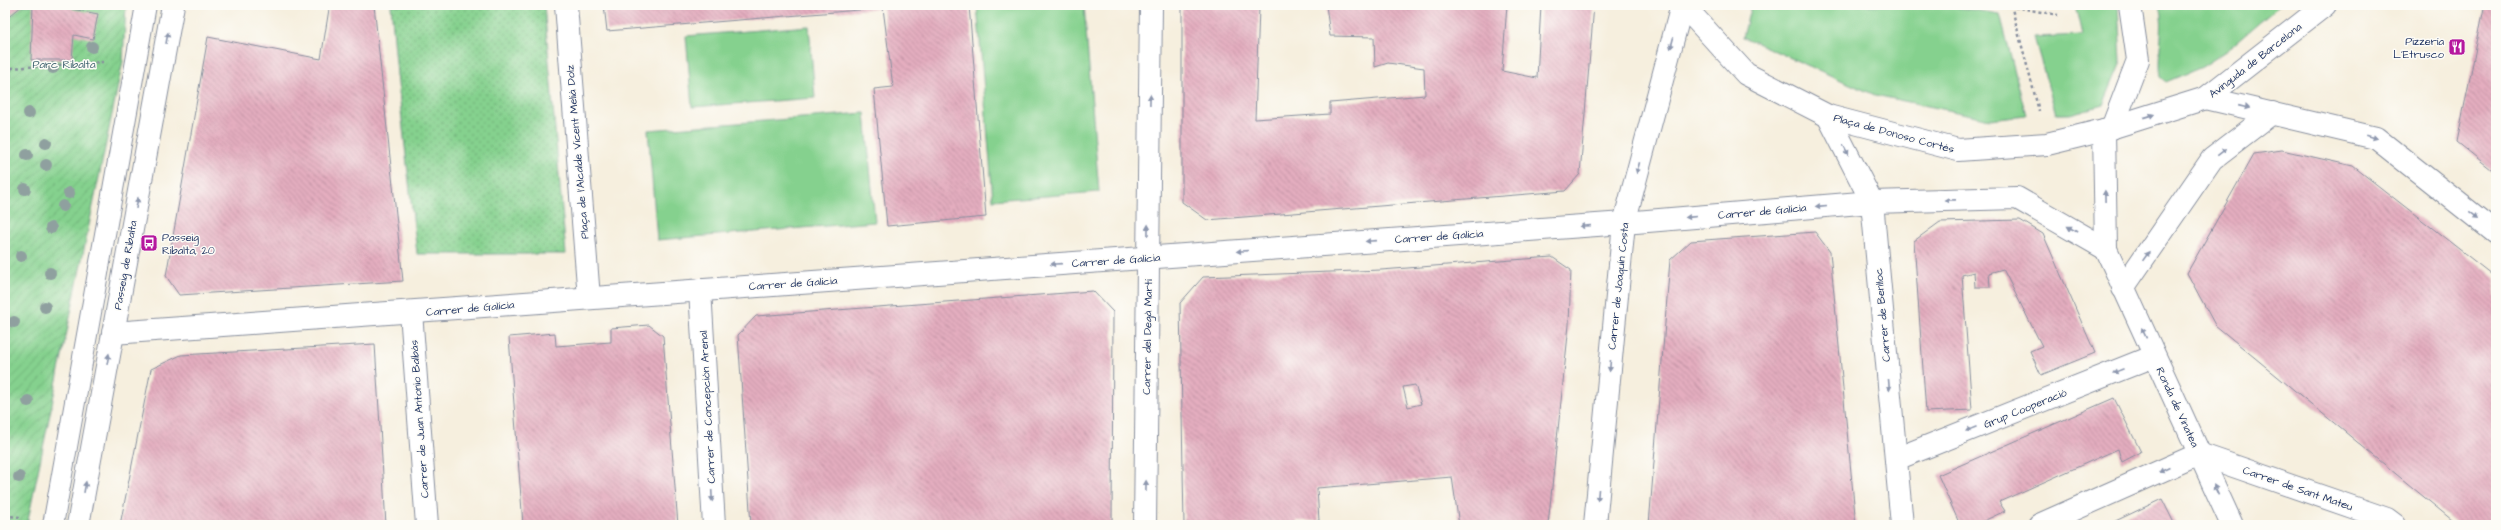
<svg xmlns="http://www.w3.org/2000/svg" width="2501" height="530" viewBox="0 0 2501 530" font-family="'Architects Daughter',sans-serif">
<style>
.grass{fill:#85d18e;stroke:#508076}
.park{fill:url(#park-dots);stroke:#508076}
.garden{fill:url(#garden-furrows);stroke:#508076}
.building{fill:url(#building-back-hatch);fill-rule:evenodd}
.lines{fill:none;stroke-linecap:round;stroke-linejoin:round}
.lane-casing{stroke:#888f9e;stroke-width:22}
.street-casing{stroke:#888f9e;stroke-width:24}
.secondary-casing{stroke:#888f9e;stroke-width:24}
.path{stroke:#888f9e;stroke-width:2.5;stroke-dasharray:3 3;stroke-linecap:butt}
.lane{stroke:#fff;stroke-width:20}
.street{stroke:#fff;stroke-width:22}
.secondary{stroke:#fff;stroke-width:22}
.tree{fill:#8fa09f}
.oneway{fill:#8d97ae}
.labels{text-anchor:middle;stroke-width:3;stroke-linejoin:round;paint-order:stroke}
.poi-label{font-size:11px;fill:#1b2f5e;stroke:#fdfcf7;text-anchor:end}
.street-label{font-size:11px;fill:#1b2f5e;stroke:#fdfcf7}
.park-label{font-size:11px;fill:#3b606c;stroke:#fdfcf7}
</style>
<defs>
<pattern id="park-dots" width="8" height="8" patternUnits="userSpaceOnUse"><rect width="8" height="8" fill="#85d18e"/><path d="M2 2h.1M6 6h.1" fill="none" stroke="#6caa77" stroke-width="1.8" stroke-linecap="round"/></pattern>
<pattern id="garden-furrows" width="10" height="10" patternUnits="userSpaceOnUse"><rect width="10" height="10" fill="#85d18e"/><path d="M-1 1l2-2M0 10L10 0M9 11l2-2" fill="none" stroke="#6caa77"/></pattern>
<pattern id="building-back-hatch" width="6" height="6" patternUnits="userSpaceOnUse"><rect width="6" height="6" fill="#e4adbf"/><path d="M-1 5l2 2M0 0l6 6M5-1l2 2" fill="none" stroke="#b88d9e"/></pattern>
</defs>
<rect width="100%" height="100%" fill="#fdfcf7"/>
<filter id="ink" filterUnits="userSpaceOnUse"><feTurbulence type="fractalNoise" baseFrequency=".025" numOctaves="2"/><feDisplacementMap in="SourceGraphic" scale="8" xChannelSelector="R" yChannelSelector="G"/><feConvolveMatrix kernelMatrix="1 2 1 2 8 2 1 2 1" color-interpolation-filters="sRGB"/></filter>
<filter id="wash" filterUnits="userSpaceOnUse"><feTurbulence type="fractalNoise" baseFrequency=".012" numOctaves="4" result="noise"/><feDisplacementMap in="SourceGraphic" scale="16" xChannelSelector="R" yChannelSelector="G"/><feGaussianBlur stdDeviation="0.9" result="paint"/><feColorMatrix in="noise" values="0 0 0 0 0 0 0 0 0 0 0 0 0 0 0 0 0 1.4 0 .05"/><feComposite in="paint" operator="in"/></filter>
<g filter="url(#wash)">
<rect width="100%" height="100%" fill="#f6efde"/>
<g class="grass">
<path d="M977,5h107l15,187 -106,8z"/>
<path d="M1751,5h191l58,9 26,101 -36,4 -115,-24 -132,-58z"/>
<path d="M2075,5h43l3,57 -18,43 -33,9h-14l-22,-77 48,-2z"/>
<path d="M2159,5h121l-55,47 -23,15 -36,15 -6,-5c-4,-24 6,-48 -1,-72z"/>
<path d="M809,26l6,72 -123,9 -6,-71z"/>
<path d="M865,113l10,109 -218,18 -9,-110z"/>
</g>
<path class="park" d="M391,5h153l22,249h-149l-20,-179z"/>
<path class="garden" d="M5,5h121l-3,56 -96,464h-22z"/>
<g id="blocks">
<g class="building">
<path d="M5,5h18l-18,15z"/>
<path d="M33,5h39v4l26,5 -5,25 -19,-4 -2,25h-41z"/>
<path d="M374,5l29,276 -224,14 -13,-19 42,-239 113,22 8,-50 -12,-4z"/>
<path d="M604,5h365l17,212 -99,9 -13,-137 19,-2 -10,-79 -276,23z"/>
<path d="M1182,5h103l-26,3 -4,111 75,-5v-11l95,-8 -1,-27 -36,-5 -13,4 -1,-30 -44,-1 -4,-31h181l-5,66 35,7 4,-73h53l-14,169 -15,17 -358,29 -25,-18z"/>
<path d="M2488,5h8v168l-39,-31 27,-134z"/>
<path d="M2282,150l71,16 143,112v247h-38l-243,-200 -28,-52 67,-119z"/>
<path d="M2020,220l23,14 52,119 -54,22 -11,-24 12,-5 -39,-77 -14,4 1,14h-15l-1,-15 -12,3 10,135 -46,2 -12,-171 26,-19z"/>
<path d="M1815,232l15,20 26,273h-207l21,-265 21,-19z"/>
<path d="M1552,257l19,13 -2,55 -21,200h-89l-7,-48 -135,11 2,33h-22v4h-113l-4,-222 23,-26 178,-7zM1415,385l6,19 -13,3 -5,-20z"/>
<path d="M1093,291l20,21 -1,213h-361l-13,-190 18,-19z"/>
<path d="M649,325l14,11 15,189h-155l-14,-188 46,-4 1,13 55,-4v-14z"/>
<path d="M375,344l11,181h-266l31,-156 30,-14z"/>
<path d="M2114,398l27,54 -19,10 -4,-13 -119,53 6,9 -30,14h-15l-22,-50z"/>
<path d="M2162,499l13,26h-68z"/>
</g>
</g>
</g>
<g filter="url(#ink)">
<use href="#blocks" fill-opacity="0" stroke="#888f9e" stroke-width="1"/>
<g class="lines">
<g class="lane-casing">
<path id="lane" d="M53,525l93,-520"/>
</g>
<g class="street-casing">
<g id="street">
<path d="M566,5l23,293"/>
<path d="M2206,98l170,40 120,95"/>
<path d="M1828,116l44,86 30,323"/>
<path d="M2104,130l2,119 126,276"/>
<path d="M2123,288l89,-129 60,-46"/>
<path d="M700,290l14,235"/>
<path d="M411,312l16,213"/>
<path d="M113,333l1511,-110 248,-21 145,-4 89,51"/>
<path d="M1896,459l258,-103"/>
<path d="M1145,525l6,-520"/>
<path d="M2039,525l160,-71 188,65 8,6"/>
</g>
</g>
<g class="secondary-casing">
<g id="secondary">
<path d="M1683,5l63,69 82,42 130,34 89,-6 57,-14 102,-32 119,-93"/>
<path d="M2112,128l26,-68 -8,-55"/>
<path d="M78,525l95,-520"/>
<path d="M1595,525l29,-302 58,-218"/>
</g>
</g>
<g class="path">
<path d="M2003,5l55,10"/>
<path d="M2011,5l28,106"/>
<path d="M5,68h6l-6,57"/>
<path d="M11,68l92,-6"/>
<path d="M5,516l17,1"/>
</g>
<use href="#lane" class="lane"/>
<use href="#street" class="street"/>
<use href="#secondary" class="secondary"/>
</g>
<g class="tree">
<circle cx="92" cy="47" r="6"/>
<circle cx="53" cy="68" r="6"/>
<circle cx="29" cy="113" r="6"/>
<circle cx="46" cy="143" r="6"/>
<circle cx="27" cy="155" r="6"/>
<circle cx="46" cy="165" r="6"/>
<circle cx="25" cy="189" r="6"/>
<circle cx="69" cy="193" r="6"/>
<circle cx="63" cy="206" r="6"/>
<circle cx="51" cy="228" r="6"/>
<circle cx="21" cy="256" r="6"/>
<circle cx="50" cy="273" r="6"/>
<circle cx="45" cy="307" r="6"/>
<circle cx="14" cy="322" r="6"/>
<circle cx="28" cy="401" r="6"/>
<circle cx="19" cy="477" r="6"/>
</g>
<defs><path id="oneway-solid" d="M-6-.8H1V-3.2L6.5 0L1 3.2V.8H-6Z"/></defs>
<g class="oneway">
<use href="#oneway-solid" transform="translate(167 38) rotate(-80)"/>
<use href="#oneway-solid" transform="translate(1672 43) rotate(105)"/>
<use href="#oneway-solid" transform="translate(1150 100) rotate(-89)"/>
<use href="#oneway-solid" transform="translate(2244 107) rotate(13)"/>
<use href="#oneway-solid" transform="translate(2149 116) rotate(-18)"/>
<use href="#oneway-solid" transform="translate(2371 137) rotate(16)"/>
<use href="#oneway-solid" transform="translate(1846 150) rotate(63)"/>
<use href="#oneway-solid" transform="translate(2222 152) rotate(-38)"/>
<use href="#oneway-solid" transform="translate(1638 168) rotate(105)"/>
<use href="#oneway-solid" transform="translate(2105 196) rotate(-91)"/>
<use href="#oneway-solid" transform="translate(1950 200) rotate(179)"/>
<use href="#oneway-solid" transform="translate(137 203) rotate(-80)"/>
<use href="#oneway-solid" transform="translate(1821 206) rotate(175)"/>
<use href="#oneway-solid" transform="translate(2474 215) rotate(38)"/>
<use href="#oneway-solid" transform="translate(1691 217) rotate(175)"/>
<use href="#oneway-solid" transform="translate(1585 226) rotate(176)"/>
<use href="#oneway-solid" transform="translate(2072 229) rotate(-150)"/>
<use href="#oneway-solid" transform="translate(1148 230) rotate(-89)"/>
<use href="#oneway-solid" transform="translate(1371 241) rotate(176)"/>
<use href="#oneway-solid" transform="translate(1242 251) rotate(176)"/>
<use href="#oneway-solid" transform="translate(2146 256) rotate(-55)"/>
<use href="#oneway-solid" transform="translate(1056 264) rotate(176)"/>
<use href="#oneway-solid" transform="translate(2144 333) rotate(-115)"/>
<use href="#oneway-solid" transform="translate(108 359) rotate(-80)"/>
<use href="#oneway-solid" transform="translate(1610 366) rotate(95)"/>
<use href="#oneway-solid" transform="translate(2118 371) rotate(158)"/>
<use href="#oneway-solid" transform="translate(1889 385) rotate(85)"/>
<use href="#oneway-solid" transform="translate(1971 429) rotate(158)"/>
<use href="#oneway-solid" transform="translate(2164 470) rotate(156)"/>
<use href="#oneway-solid" transform="translate(1146 486) rotate(-89)"/>
<use href="#oneway-solid" transform="translate(85 487) rotate(-80)"/>
<use href="#oneway-solid" transform="translate(2216 490) rotate(-115)"/>
<use href="#oneway-solid" transform="translate(1598 495) rotate(95)"/>
<use href="#oneway-solid" transform="translate(712 496) rotate(87)"/>
</g>
</g>
<defs>
<g id="restaurant-square" transform="scale(0.9)"><rect x="-9" y="-9" width="18" height="18" rx="4" fill="#b5179e" stroke="#fdfcf7"/><path d="M-5-6h1v4h1v-4h1v4h1v-4h1v5L-1.5 .5V6h-2V.5L-5-1ZM5-6V6H3V1.5H1.5Q1.5-4 5-6Z" fill="#fff"/></g>
<g id="bus-square" transform="scale(0.9)"><rect x="-9" y="-9" width="18" height="18" rx="4" fill="#b5179e" stroke="#fdfcf7"/><path d="M-5-6H5V4H4V6H2V4H-2V6H-4V4H-5ZM-3.5-4V0h7V-4ZM-3.5 1.2v1.5H-2V1.2ZM2 1.2v1.5H3.5V1.2Z" fill="#fff"/></g>
</defs>
<g fill-rule="evenodd">
<use href="#restaurant-square" x="2457" y="47"/>
<use href="#bus-square" x="149" y="243"/>
</g>
<g class="labels">
<g class="poi-label">
<text x="2444" y="45">Pizzería<tspan x="2444" dy="13">L'Etrusco</tspan></text>
<text x="162" y="241" text-anchor="start">Passeig<tspan x="162" dy="13">Ribalta, 20</tspan></text>
</g>
<g class="street-label">
<text transform="translate(2255 60) rotate(-38)" y="4">Avinguda de Barcelona</text>
<text transform="translate(1894 133) rotate(15)" y="4">Plaça de Donoso Cortés</text>
<text transform="translate(577 152) rotate(-95)" y="4">Plaça de l'Alcalde Vicent Meliá Dolz</text>
<text transform="translate(1762 211) rotate(-5)" y="4">Carrer de Galícia</text>
<text transform="translate(1439 236) rotate(-4)" y="4">Carrer de Galícia</text>
<text transform="translate(1116 260) rotate(-4)" y="4">Carrer de Galícia</text>
<text transform="translate(125 265) rotate(-80)" y="4">Passeig de Ribalta</text>
<text transform="translate(793 283) rotate(-4)" y="4">Carrer de Galícia</text>
<text transform="translate(1618 286) rotate(-84)" y="4">Carrer de Joaquín Costa</text>
<text transform="translate(470 308) rotate(-5)" y="4">Carrer de Galícia</text>
<text transform="translate(1882 315) rotate(-95)" y="4">Carrer de Benlloc</text>
<text transform="translate(1147 337) rotate(-89)" y="4">Carrer del Degà Martí</text>
<text transform="translate(707 407) rotate(-93)" y="4">Carrer de Concepción Arenal</text>
<text transform="translate(2178 407) rotate(65)" y="4">Ronda de Vinatea</text>
<text transform="translate(2025 408) rotate(-22)" y="4">Grup Cooperació</text>
<text transform="translate(419 419) rotate(-94)" y="4">Carrer de Juan Antonio Balbás</text>
<text transform="translate(2298 488) rotate(19)" y="4">Carrer de Sant Mateu</text>
</g>
<g class="park-label">
<text x="64" y="68">Parc Ribalta</text>
</g>
</g>
<rect width="2501" height="530" fill="none" stroke="#fdfcf7" stroke-width="20"/>
</svg>
